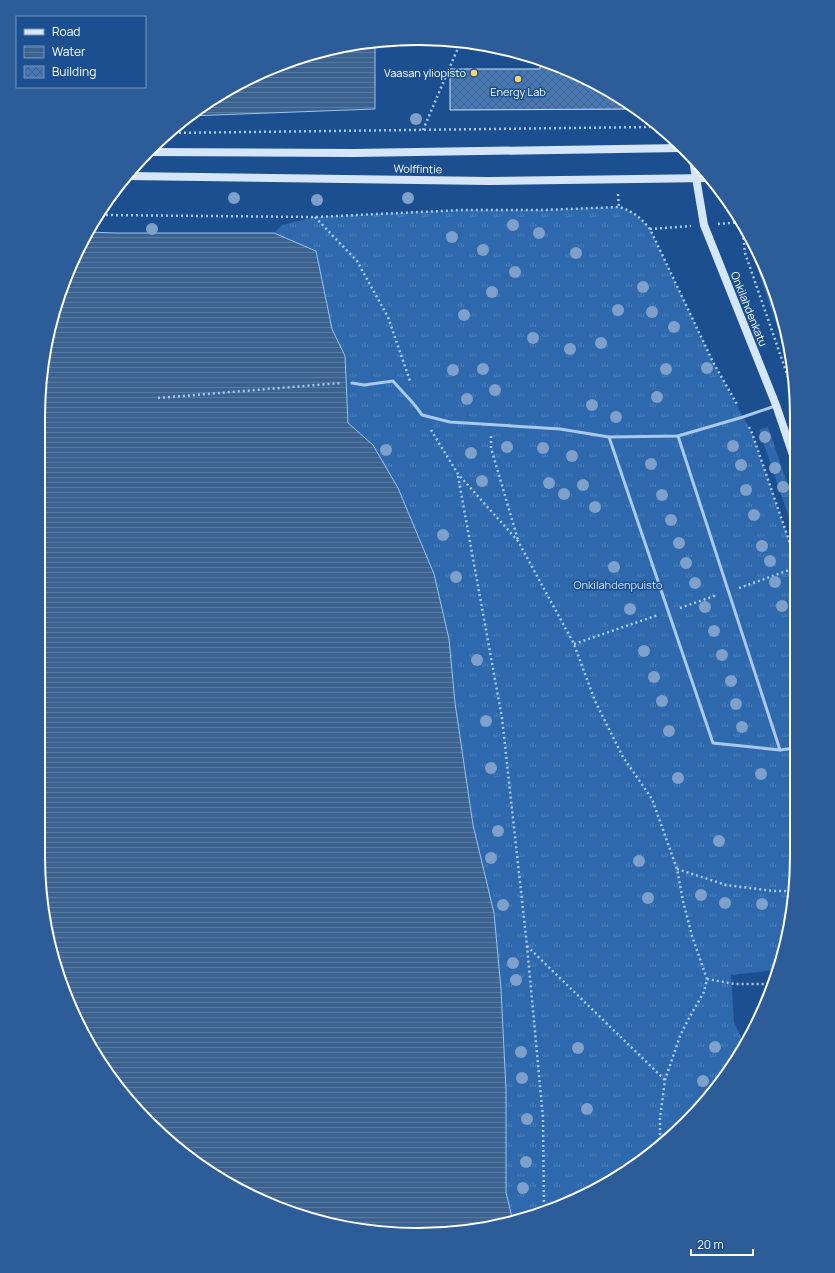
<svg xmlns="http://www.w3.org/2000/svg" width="835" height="1273" viewBox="0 0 835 1273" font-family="Manrope,sans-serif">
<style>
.grass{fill:url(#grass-tufts)}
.water{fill:url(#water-rules);stroke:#9cc4f0}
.building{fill:url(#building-cross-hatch);stroke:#cfe3fa}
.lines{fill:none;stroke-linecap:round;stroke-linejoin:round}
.path{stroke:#a9c9ee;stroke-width:2.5;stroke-dasharray:2 3;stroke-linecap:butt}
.lane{stroke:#a9c9ee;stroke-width:3}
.secondary{stroke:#d6e6fa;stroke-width:8}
.tree{fill:#7ea0ca}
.poi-dot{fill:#ffd166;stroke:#1b4f8f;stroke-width:1.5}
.labels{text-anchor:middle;stroke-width:3;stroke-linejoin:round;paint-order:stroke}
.poi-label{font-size:11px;fill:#fff;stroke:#1b4f8f;text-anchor:end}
.street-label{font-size:11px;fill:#fff;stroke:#1b4f8f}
.park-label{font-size:11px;fill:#cfe3fa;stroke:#1b4f8f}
.rim{fill:none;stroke:#fff;stroke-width:2}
</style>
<defs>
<pattern id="grass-tufts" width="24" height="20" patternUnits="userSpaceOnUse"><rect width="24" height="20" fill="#2e69ad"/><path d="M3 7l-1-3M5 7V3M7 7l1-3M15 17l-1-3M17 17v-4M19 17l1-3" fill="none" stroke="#4d80b9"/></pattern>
<pattern id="water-rules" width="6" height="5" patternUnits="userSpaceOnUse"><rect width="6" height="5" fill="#3c6290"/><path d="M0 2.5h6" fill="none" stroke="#597aa1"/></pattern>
<pattern id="building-cross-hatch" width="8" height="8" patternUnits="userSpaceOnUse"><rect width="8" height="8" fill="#4478b7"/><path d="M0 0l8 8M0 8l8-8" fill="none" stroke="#486282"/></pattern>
</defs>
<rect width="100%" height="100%" fill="#1b4f8f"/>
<g class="grass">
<path d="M619,207c14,4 22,11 31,22l63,133 39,71 43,125 -1,347 -18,65 -45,5 3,47 9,19 -40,65 -75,65 -115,51 -7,-30v-102l-5,-101 -7,-76 -21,-88 -18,-122 -6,-63 -15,-66 -61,-129 -25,-22 -3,-67 -13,-27 -16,-77 -42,-19 8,-8 33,-8 147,-7h81z"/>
<path d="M753,242l5,8 26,70 8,50 -41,-120z"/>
<path d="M768,427l28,82v29l-37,-108z"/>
</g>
<g class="water">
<path d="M375,42v67l-187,7 61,-39 70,-26z"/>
<path d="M89,232l26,1h159l42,18 16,78 13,27 3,67 25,22 25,43 36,86 15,65 6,64 18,122 21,88 7,76 5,101v102l7,30 -96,13 -122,-20 -109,-59 -84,-89 -44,-90 -20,-122 3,-487 36,-118z"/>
</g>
<path class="building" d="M540,58l67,31 28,20 -185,1v-41h90z"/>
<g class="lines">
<g class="path">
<path d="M423,130l38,-89"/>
<path d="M169,133l480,-6 5,-4"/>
<path d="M618,194l1,13"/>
<path d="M101,215l214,2 147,-7h81l76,-3c14,4 22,11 31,22l63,133 25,44"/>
<path d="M315,217l42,44 31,56 22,64"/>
<path d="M742,223l3,30 51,147"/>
<path d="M718,224l23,-2"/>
<path d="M650,229l41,-3"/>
<path d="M158,398l183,-15"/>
<path d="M749,427l3,6 43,125"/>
<path d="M431,430l27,44 60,67 56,103 21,57 28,56 29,42 25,70 6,32 9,35 15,43 -3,13 -15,26 -9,18 -15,44 -5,38v25"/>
<path d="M491,436v12l27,92"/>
<path d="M458,476l44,242 25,228 16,172 1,91"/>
<path d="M739,588l56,-20"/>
<path d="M680,608l37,-13"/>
<path d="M574,644l84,-29"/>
<path d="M677,869l49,16 47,6h21"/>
<path d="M527,946l138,134"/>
<path d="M707,979l28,5h37"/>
</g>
<g class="lane">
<path d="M352,383l12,2 29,-4c10,12 21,21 29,34l28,7 110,7 49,8 69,-1 65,-19 32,-11"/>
<path d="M678,436l102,314"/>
<path d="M609,437l104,306 67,7 15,-2"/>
</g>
<g class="secondary">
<path d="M149,152l205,1 328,-5"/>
<path d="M693,160l11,65 72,180 20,59"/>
<path d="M126,176l363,5 221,-3"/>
</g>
</g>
<g class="tree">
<circle cx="416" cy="119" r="6"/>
<circle cx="234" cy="198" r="6"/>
<circle cx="408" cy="198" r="6"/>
<circle cx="317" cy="200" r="6"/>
<circle cx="513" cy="225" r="6"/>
<circle cx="152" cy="229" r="6"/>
<circle cx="539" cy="233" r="6"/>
<circle cx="452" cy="237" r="6"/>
<circle cx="483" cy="250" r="6"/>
<circle cx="576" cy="253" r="6"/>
<circle cx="515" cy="272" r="6"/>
<circle cx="643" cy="287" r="6"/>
<circle cx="492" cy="292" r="6"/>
<circle cx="618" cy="310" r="6"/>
<circle cx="652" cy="312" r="6"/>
<circle cx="464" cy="315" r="6"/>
<circle cx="674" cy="327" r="6"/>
<circle cx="533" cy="338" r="6"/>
<circle cx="601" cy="343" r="6"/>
<circle cx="570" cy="349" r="6"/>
<circle cx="707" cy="368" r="6"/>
<circle cx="483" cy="369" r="6"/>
<circle cx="666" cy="369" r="6"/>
<circle cx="453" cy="370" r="6"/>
<circle cx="495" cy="390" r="6"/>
<circle cx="657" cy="397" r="6"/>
<circle cx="467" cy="399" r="6"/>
<circle cx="592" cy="405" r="6"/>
<circle cx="616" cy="417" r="6"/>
<circle cx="765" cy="437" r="6"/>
<circle cx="733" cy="446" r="6"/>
<circle cx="507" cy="447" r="6"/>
<circle cx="543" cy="448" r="6"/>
<circle cx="386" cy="450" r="6"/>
<circle cx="471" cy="453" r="6"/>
<circle cx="572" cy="456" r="6"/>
<circle cx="651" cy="464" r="6"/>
<circle cx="741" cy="465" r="6"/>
<circle cx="775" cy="468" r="6"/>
<circle cx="482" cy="481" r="6"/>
<circle cx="549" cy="483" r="6"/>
<circle cx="583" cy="485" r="6"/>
<circle cx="783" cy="487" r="6"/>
<circle cx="746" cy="490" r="6"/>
<circle cx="564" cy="494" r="6"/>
<circle cx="662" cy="495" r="6"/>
<circle cx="595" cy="507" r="6"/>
<circle cx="754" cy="515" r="6"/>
<circle cx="671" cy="520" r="6"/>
<circle cx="443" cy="535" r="6"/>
<circle cx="679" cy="543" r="6"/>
<circle cx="762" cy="546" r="6"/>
<circle cx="770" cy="561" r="6"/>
<circle cx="686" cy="563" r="6"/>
<circle cx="614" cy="567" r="6"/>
<circle cx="456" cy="577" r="6"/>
<circle cx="775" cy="582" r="6"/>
<circle cx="695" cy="583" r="6"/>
<circle cx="782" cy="606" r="6"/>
<circle cx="705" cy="607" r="6"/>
<circle cx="630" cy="609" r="6"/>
<circle cx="714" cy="631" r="6"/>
<circle cx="644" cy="651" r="6"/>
<circle cx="722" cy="655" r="6"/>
<circle cx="477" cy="660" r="6"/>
<circle cx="654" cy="677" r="6"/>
<circle cx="731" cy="681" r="6"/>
<circle cx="662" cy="701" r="6"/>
<circle cx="736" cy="704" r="6"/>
<circle cx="486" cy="721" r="6"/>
<circle cx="742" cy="727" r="6"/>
<circle cx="669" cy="731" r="6"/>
<circle cx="491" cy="768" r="6"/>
<circle cx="761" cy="774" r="6"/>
<circle cx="678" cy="778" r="6"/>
<circle cx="498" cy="831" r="6"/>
<circle cx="719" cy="841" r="6"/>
<circle cx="491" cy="858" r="6"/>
<circle cx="639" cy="861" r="6"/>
<circle cx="701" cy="895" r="6"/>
<circle cx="648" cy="898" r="6"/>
<circle cx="725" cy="903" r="6"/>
<circle cx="762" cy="904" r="6"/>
<circle cx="503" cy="905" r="6"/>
<circle cx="513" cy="963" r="6"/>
<circle cx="516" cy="980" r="6"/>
<circle cx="715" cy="1047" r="6"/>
<circle cx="578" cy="1048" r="6"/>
<circle cx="521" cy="1052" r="6"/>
<circle cx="522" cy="1078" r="6"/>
<circle cx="703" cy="1081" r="6"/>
<circle cx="587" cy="1109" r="6"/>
<circle cx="527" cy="1119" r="6"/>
<circle cx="526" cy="1162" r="6"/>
<circle cx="523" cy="1188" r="6"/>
</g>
<g class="poi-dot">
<circle cx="474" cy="73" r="4"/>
<circle cx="518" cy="79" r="4"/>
</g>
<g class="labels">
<g class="poi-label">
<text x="466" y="77">Vaasan yliopisto</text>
<text x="518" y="96" text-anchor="middle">Energy Lab</text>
</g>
<g class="street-label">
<text transform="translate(418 169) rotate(1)" y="4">Wolffintie</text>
<text transform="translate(749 309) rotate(68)" y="4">Onkilahdenkatu</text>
</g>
<g class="park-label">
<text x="618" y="589">Onkilahdenpuisto</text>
</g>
</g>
<path d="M0 0H835V1273H0ZM417 45H418A372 372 0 0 1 790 417V856A372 372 0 0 1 418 1228H417A372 372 0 0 1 45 856V417A372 372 0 0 1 417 45Z" fill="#2d5d98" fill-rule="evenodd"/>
<path class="rim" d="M417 45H418A372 372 0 0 1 790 417V856A372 372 0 0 1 418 1228H417A372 372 0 0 1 45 856V417A372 372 0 0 1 417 45Z"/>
<rect x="16" y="16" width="130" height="72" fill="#1b4f8f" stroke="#7695bc"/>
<rect x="24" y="29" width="20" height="6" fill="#d6e6fa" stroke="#7695bc"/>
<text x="52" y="36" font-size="12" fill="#ffffff">Road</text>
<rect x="24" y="46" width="20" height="12" fill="url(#water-rules)" stroke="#7695bc"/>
<text x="52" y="56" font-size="12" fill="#ffffff">Water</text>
<rect x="24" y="66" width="20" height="12" fill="url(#building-cross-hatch)" stroke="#7695bc"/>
<text x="52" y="76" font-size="12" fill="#ffffff">Building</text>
<path d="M691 1249v6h62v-6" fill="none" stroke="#ffffff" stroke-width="2"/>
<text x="697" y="1249" font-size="12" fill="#ffffff" stroke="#1b4f8f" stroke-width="3" paint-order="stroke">20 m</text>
</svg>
